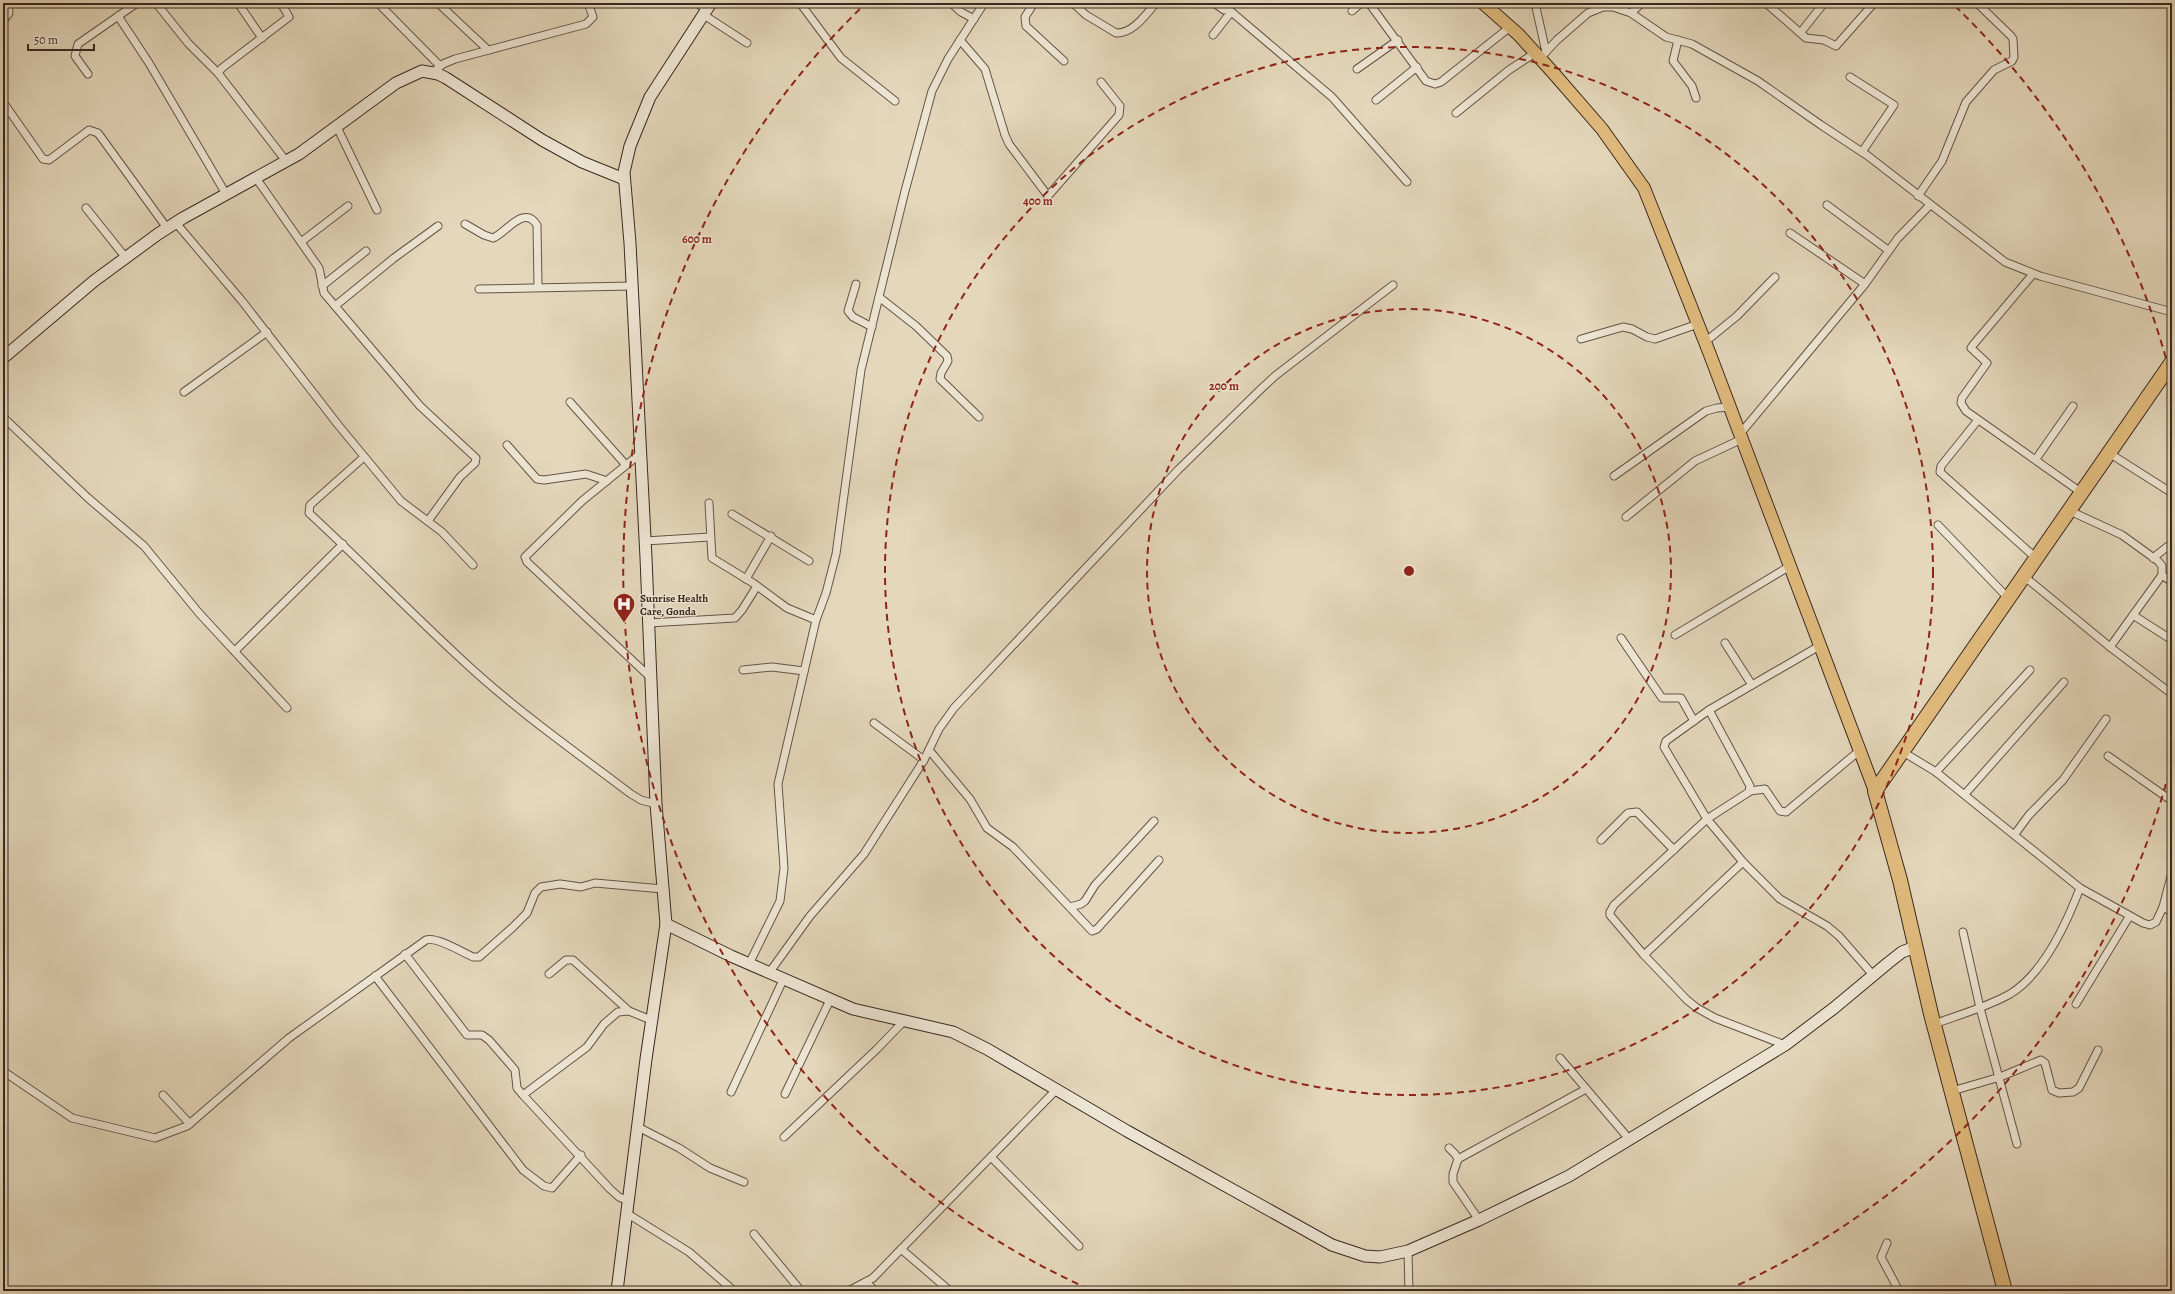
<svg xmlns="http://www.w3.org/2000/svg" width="2175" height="1294" viewBox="0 0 2175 1294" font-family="Alegreya,serif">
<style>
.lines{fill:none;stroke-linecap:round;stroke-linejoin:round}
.street-casing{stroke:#645447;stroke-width:9}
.secondary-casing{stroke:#392820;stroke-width:13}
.primary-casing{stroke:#392820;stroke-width:14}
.highway-casing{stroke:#392820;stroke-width:16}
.street{stroke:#ede5d3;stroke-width:7}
.secondary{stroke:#ede5d3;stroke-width:11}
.primary{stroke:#e2bc7e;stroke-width:12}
.highway{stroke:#e2bc7e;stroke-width:14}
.ring{fill:none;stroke:#8f2418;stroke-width:2;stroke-dasharray:7 5}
.labels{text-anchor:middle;stroke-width:3;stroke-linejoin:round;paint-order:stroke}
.poi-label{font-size:11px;font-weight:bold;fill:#392820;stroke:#ede5d3;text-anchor:start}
.centre{fill:#8f2418;stroke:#ede5d3;stroke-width:2}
.ring-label{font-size:12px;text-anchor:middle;font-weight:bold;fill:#8f2418;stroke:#ede5d3;stroke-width:3;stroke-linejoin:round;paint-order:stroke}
</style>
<rect width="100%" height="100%" fill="#e4d7bb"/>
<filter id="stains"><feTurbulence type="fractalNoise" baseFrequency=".005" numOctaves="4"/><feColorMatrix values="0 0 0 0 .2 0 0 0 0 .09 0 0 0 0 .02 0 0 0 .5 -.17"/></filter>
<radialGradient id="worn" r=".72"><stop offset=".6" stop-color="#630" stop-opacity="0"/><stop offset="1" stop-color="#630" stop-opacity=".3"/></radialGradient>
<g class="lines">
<g class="street-casing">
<g id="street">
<path d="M156,3l32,40 30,30"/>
<path d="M238,3l24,35"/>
<path d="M281,3l8,14 -67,51 -4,5 68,88"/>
<path d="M378,3l62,63"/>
<path d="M438,3l50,47"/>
<path d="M697,3l10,7"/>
<path d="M800,3l41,55 54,43"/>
<path d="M951,3l10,9 13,7"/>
<path d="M1034,3l-9,14 1,9 38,35"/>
<path d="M1073,3l13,12 30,18c17,1 30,-19 40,-30"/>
<path d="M1214,3l10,7 10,-7"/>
<path d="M1369,3l57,78 9,3 6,-2 69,-55"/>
<path d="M1535,3l11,49"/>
<path d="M1766,3l40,35 18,2 12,6 38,-43"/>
<path d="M1228,9l104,88 75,85"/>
<path d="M1352,11l9,-8"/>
<path d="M1631,13l11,-10"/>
<path d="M704,15l43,28"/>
<path d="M118,16l31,47 77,131"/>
<path d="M3,21l6,-8 -1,-10"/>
<path d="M1801,32l23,-29"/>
<path d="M1213,35l18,-23"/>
<path d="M960,40l25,29 20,66 4,9 39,52 71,-81 1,-9 -19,-24"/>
<path d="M1678,40l-5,21 19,25 4,12"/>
<path d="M1540,58l17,-18 31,-27 15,-6h10l18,6 35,24 26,7 66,37 63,44 47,31 137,106 35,14 132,36"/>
<path d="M1357,69l41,-29"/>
<path d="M432,73l11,-9 12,-5 131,-35 7,-7 -5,-14"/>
<path d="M88,74l-13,-18 3,-12 59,-41"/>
<path d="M1850,77l44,28 -32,47"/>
<path d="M1376,100l41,-33"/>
<path d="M3,102l40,57 6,1 40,-30 9,3 69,95"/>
<path d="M1456,113l53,-43 26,-17"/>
<path d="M336,125l41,85"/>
<path d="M256,178l63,90 5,25 96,113 56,52 -1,5 -15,14 -32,44"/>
<path d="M1918,196l24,-35 24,-59 28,-32 18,-9 2,-4 -1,-18 -2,-3 -34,-33"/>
<path d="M1827,205l61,45"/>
<path d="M86,208l40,50"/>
<path d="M176,223l66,78 97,125 62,75 41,31 31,33"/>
<path d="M465,224l19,11 9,3c13,-5 31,-34 44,-13l1,62"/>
<path d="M1790,233l75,51"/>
<path d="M301,242l47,-36"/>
<path d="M2033,274l-60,71 -2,3 16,15 -25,35 -1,5 5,8 116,82"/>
<path d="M856,284l-8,27 5,6 19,10"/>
<path d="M322,286l44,-35"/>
<path d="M479,289l153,-3"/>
<path d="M879,297l37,29 31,30 1,5 -7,12 -1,6 39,38"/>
<path d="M335,306l59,-48 44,-32"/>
<path d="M1581,339l42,-12 9,2 15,8 8,2 43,-15"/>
<path d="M1705,342l32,-26 38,-39"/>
<path d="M184,392l83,-60"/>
<path d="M570,402l56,63"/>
<path d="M3,417l85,81 56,48 55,67 88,95"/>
<path d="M1978,420l-37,46 -1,6 97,87"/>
<path d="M1740,434l125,-150 33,-46 32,-33"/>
<path d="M507,445l30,34 7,1 42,-6 21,7"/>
<path d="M641,453l-59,48 -57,56 2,5 123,115"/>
<path d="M2109,453l63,40"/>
<path d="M364,457l-54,48 -1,8c51,47 100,98 151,145 53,50 113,92 171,136l10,6 15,4"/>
<path d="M2036,459l37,-53"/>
<path d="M1614,476l92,-65 11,-3 13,-1"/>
<path d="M709,503l3,55 41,25 34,25 29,12"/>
<path d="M2070,511l52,24 36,26 4,5v9l-52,72"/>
<path d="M732,514l77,47"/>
<path d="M1626,517l69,-56 47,-22"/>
<path d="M1938,525l71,74"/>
<path d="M645,541l65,-4"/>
<path d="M2153,558l19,-15"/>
<path d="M2162,575l10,7"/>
<path d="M2025,577l85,70 62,47"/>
<path d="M746,579l25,-43"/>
<path d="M2133,615l39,25"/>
<path d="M648,623l87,-5 7,-8 15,-24"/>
<path d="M1675,635l115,-69"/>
<path d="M1621,638l41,60h19l13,23"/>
<path d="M1725,643l27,42"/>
<path d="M235,651l108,-107"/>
<path d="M743,670l29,-3 32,4"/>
<path d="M1709,710l41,76 -1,6 -42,27 36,43 37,37 47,27 12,10 34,39"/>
<path d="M874,723l50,37"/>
<path d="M929,750l41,49 17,29 26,19 79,84 5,-2 62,-69"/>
<path d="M1903,752l33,20 144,116 63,35 7,2 6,-3 7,-15 9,-34"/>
<path d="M2108,756l64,45"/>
<path d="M1936,772l94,-102"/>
<path d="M1750,791l15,-2 15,22 6,1 73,-61"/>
<path d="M1965,794l99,-112"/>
<path d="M2015,834l14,-19 34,-35 43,-61"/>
<path d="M1601,840l27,-27 9,-1 37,38"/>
<path d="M1070,907l11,-3 4,-3 10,-16 59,-64"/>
<path d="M2163,907l9,5"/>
<path d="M1963,932l17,76 37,136"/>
<path d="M405,954l62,81h15l7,5 26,30 2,18 6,7 87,94 9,8 10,4"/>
<path d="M1644,955l99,-93"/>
<path d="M749,964l31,-63 4,-33 -6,-84 38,-164 10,-27 10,-39 25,-184 44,-179 27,-100 16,-32 36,-56"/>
<path d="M769,973l41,-57 54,-62 60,-94 15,-31 15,-21 224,-238 84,-82 13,-12 118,-91"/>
<path d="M549,974l17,-14h7l56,51"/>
<path d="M375,976l148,194 21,16 8,2 29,-33"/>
<path d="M2076,1004l53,-87"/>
<path d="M1934,1024c25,-9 53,-17 76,-30 33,-20 57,-72 70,-106"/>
<path d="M1785,1045l-70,-27 -18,-10 -10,-8 -43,-45 -34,-40v-3l4,-7 93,-86 -43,-72 2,-6 43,-31 112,-65"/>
<path d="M1560,1058l69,81"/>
<path d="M3,1071l69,47 83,20 32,-12 102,-88 137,-98c10,-4 36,12 47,17h6l33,-29 15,-15 8,-20 6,-6 19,-3 21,3 14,-4 68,6"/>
<path d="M1952,1091l48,-14 41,-17 4,3 7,27 7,3 14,-1 6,-4 19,-38"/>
<path d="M731,1092l52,-112"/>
<path d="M785,1094l45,-94"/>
<path d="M163,1095l27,29"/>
<path d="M523,1095l64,-48 17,-23 14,-12 11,-1 22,9"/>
<path d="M638,1127l41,21 31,20 34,14"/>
<path d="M784,1137l93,-88 26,-27"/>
<path d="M1449,1148l6,6 3,5 -5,15v8l26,38"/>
<path d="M991,1157l88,89"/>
<path d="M1458,1159l128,-70"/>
<path d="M628,1214l61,38 45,39"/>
<path d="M754,1234l47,57"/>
<path d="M1887,1243l-6,14 18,34"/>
<path d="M901,1249l49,42"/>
<path d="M1408,1251l1,40"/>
<path d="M866,1282l9,9"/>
<path d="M848,1291l25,-13 183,-188"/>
</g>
</g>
<g class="secondary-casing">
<g id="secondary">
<path d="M3,358l91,-77 64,-47 25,-16 116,-64 97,-71 26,-12 16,3 8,4 96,62 40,22 42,17"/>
<path d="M666,924l65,32 122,53 100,23 34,17 140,82 205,114 33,11 15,1 28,-6 71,-31 90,-44 216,-131 49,-37 54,-45 14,-11 13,-5"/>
<path d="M617,1291l29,-232 20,-135 -10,-120 -10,-246 -16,-315 -6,-71 6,-26 20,-49 61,-94"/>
</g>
</g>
<g class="primary-casing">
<path id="primary" d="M1483,3l36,32 37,41 46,53 42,59 65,164 166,439"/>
</g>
<g class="highway-casing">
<path id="highway" d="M2005,1291l-74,-277 -31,-134 -25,-89 297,-429"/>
</g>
<use href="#street" class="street"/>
<use href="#secondary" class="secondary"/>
<use href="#primary" class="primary"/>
<use href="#highway" class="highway"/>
</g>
<g class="ring">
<circle cx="1409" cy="571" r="262"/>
<circle cx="1409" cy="571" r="524"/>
<path d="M2172 761A786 786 0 0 1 1729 1289M1089 1289A786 786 0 0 1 863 6M1955 6A786 786 0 0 1 2172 381"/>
</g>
<defs>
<g id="hospital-pin" transform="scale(1.15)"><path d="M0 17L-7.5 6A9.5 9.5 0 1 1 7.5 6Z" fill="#8f2418" stroke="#ede5d3"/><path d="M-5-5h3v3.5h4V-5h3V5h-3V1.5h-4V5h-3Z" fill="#fff"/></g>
</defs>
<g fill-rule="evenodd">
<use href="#hospital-pin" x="624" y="604"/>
</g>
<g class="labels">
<g class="poi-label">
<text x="640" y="602">Sunrise Health<tspan x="640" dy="13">Care, Gonda</tspan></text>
</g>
</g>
<circle cx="1409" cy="571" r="6" class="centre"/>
<g class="ring-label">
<text x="1038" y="205">400 m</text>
<text x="697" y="243">600 m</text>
<text x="1224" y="390">200 m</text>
</g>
<rect width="2175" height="1294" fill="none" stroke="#e4d7bb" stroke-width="16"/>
<rect x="4" y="4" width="2167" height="1286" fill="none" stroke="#392820" stroke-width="2"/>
<rect x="8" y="8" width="2159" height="1278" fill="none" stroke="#392820"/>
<path d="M28 44v6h66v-6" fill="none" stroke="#392820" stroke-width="2"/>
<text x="34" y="44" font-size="12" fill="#392820" stroke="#ede5d3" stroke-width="3" paint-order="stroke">50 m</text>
<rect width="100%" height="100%" filter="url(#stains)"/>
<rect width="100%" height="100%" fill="url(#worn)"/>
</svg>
